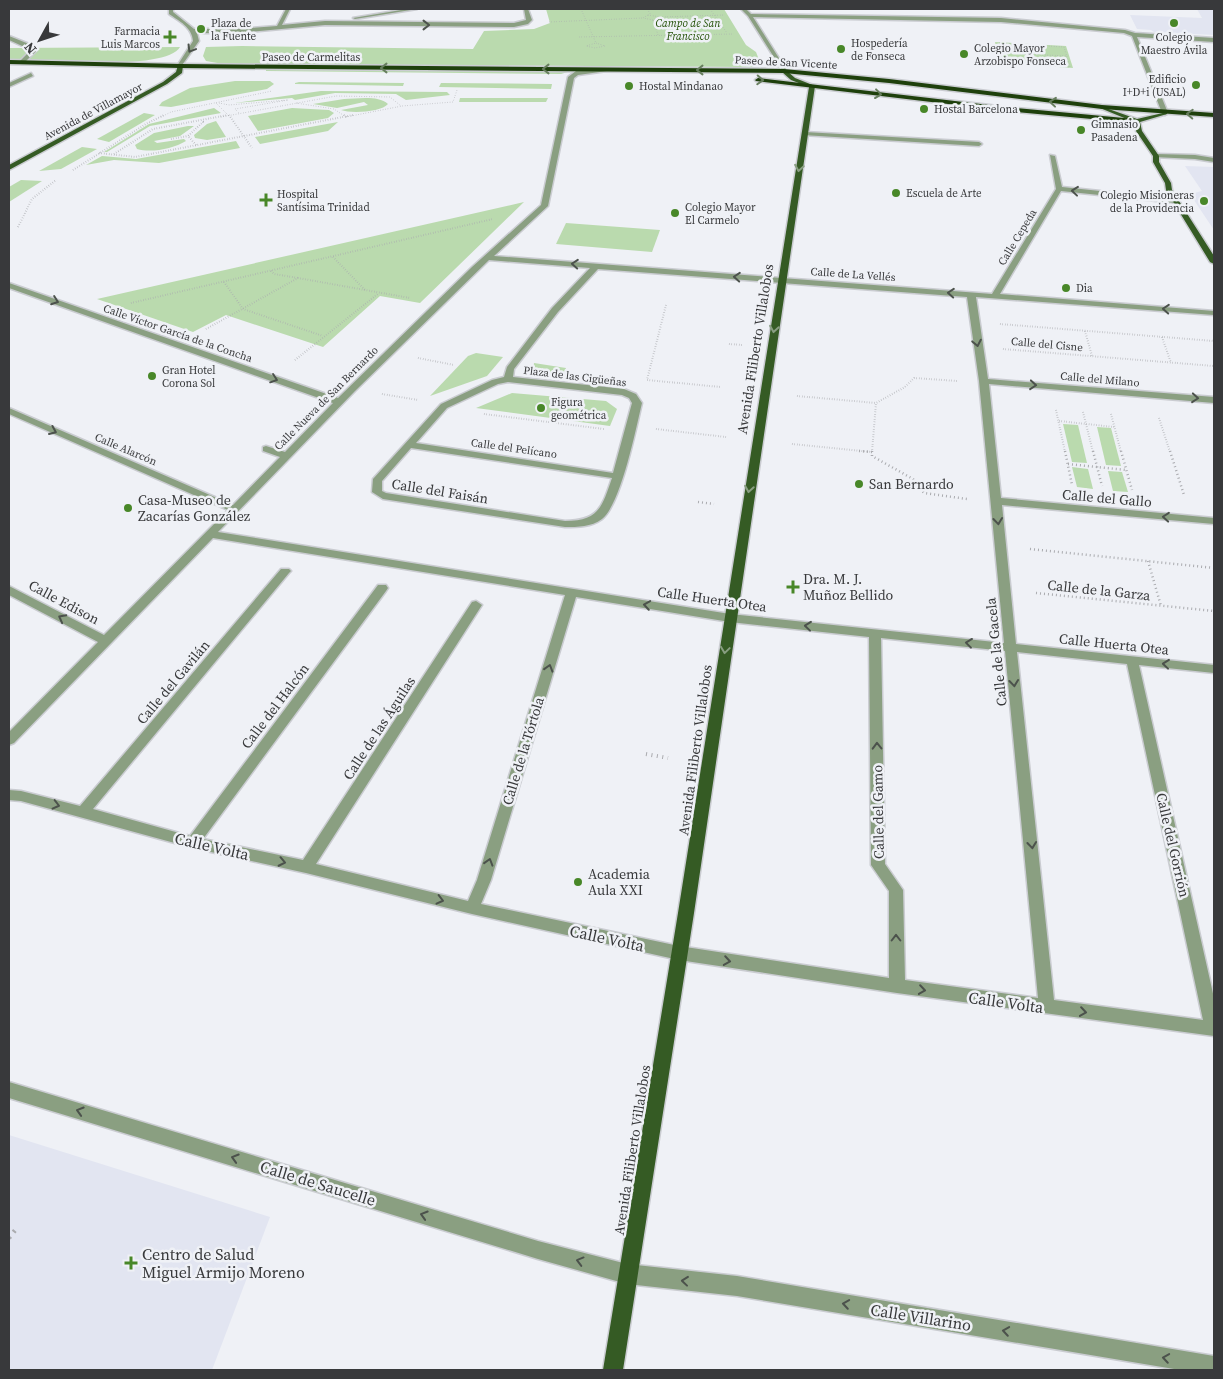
<svg xmlns="http://www.w3.org/2000/svg" width="1223" height="1379" viewBox="0 0 1223 1379" font-family="'Source Serif 4',serif">
<style>
.built{fill:#e2e5f1}
.green{fill:#badaae}
.lines{fill:none;stroke-linecap:round;stroke-linejoin:round}
.minor-casing{stroke:#caccd1;stroke-width:3}
.major-casing{stroke:#caccd1;stroke-width:3}
.highway-casing{stroke:#caccd1;stroke-width:3}
.path-far4{stroke:#aaabaf;stroke-width:1;stroke-dasharray:0.5 2;stroke-linecap:butt}
.path-far3{stroke:#aaabaf;stroke-width:2;stroke-dasharray:0.5 2;stroke-linecap:butt}
.path-far2{stroke:#aaabaf;stroke-width:2.5;stroke-dasharray:1 3;stroke-linecap:butt}
.path-far1{stroke:#aaabaf;stroke-width:4;stroke-dasharray:1 4.5;stroke-linecap:butt}
.path{stroke:#aaabaf;stroke-width:4.5;stroke-dasharray:2 5.5;stroke-linecap:butt}
.minor{fill:#8a9f81;fill-rule:evenodd}
.major{fill:#355b24;fill-rule:evenodd}
.highway{fill:#1e400c;fill-rule:evenodd}
.oneway{stroke:#4c524c}
.oneway2{stroke:#677e5e}
.oneway3{stroke:#899e82}
.poi-dot{fill:#488728;stroke:#eff1f6;stroke-width:2}
.labels{text-anchor:middle;stroke-width:5;stroke-linejoin:round;paint-order:stroke}
.far-poi-label{font-size:11px;fill:#38393b;stroke:#eff1f6;text-anchor:start}
.far-park-label{font-size:11px;font-style:italic;fill:#214f04;stroke:#eff1f6}
.far-street-label{font-size:11px;fill:#38393b;stroke:#eff1f6}
.street-label{font-size:14px;fill:#38393b;stroke:#eff1f6}
.poi-label{font-size:14px;fill:#38393b;stroke:#eff1f6;text-anchor:start}
.near-street-label{font-size:16px;fill:#38393b;stroke:#eff1f6}
.near-poi-label{font-size:16px;fill:#38393b;stroke:#eff1f6;text-anchor:start}
</style>
<rect width="100%" height="100%" fill="#eff1f6"/>
<g class="built">
<path d="M1197,9h17v26l-60,-3 -3,-2 -14,-1 -7,-14 72,3z"/>
<path d="M1185,166l29,1v63l-24,-36 12,-3z"/>
<path d="M9,1135l261,82 -58,153h-203z"/>
</g>
<g class="green">
<path d="M546,9h178l22,36 10,7 5,13 -10,2 -528,-3 -17,-3 -3,-5 3,-9 36,-1 231,3 11,-18 50,-2 16,-6z"/>
<path d="M995,42l71,4 7,22 -74,-5z"/>
<path d="M180,47c-14,25 -142,13 -171,12v-11z"/>
<path d="M266,70l305,1 -10,3 -295,-3z"/>
<path d="M235,81h35l4,3 -7,5 -96,18 -12,-1 3,-4 28,-14z"/>
<path d="M299,82l105,1 -1,3 -108,-2v-1z"/>
<path d="M441,83l111,1 -1,5 -112,-2z"/>
<path d="M321,91l126,1 3,3 -44,5 -10,-6 -61,-1 -40,7 -3,-2 -57,5z"/>
<path d="M460,98h88l-2,4h-87z"/>
<path d="M344,99c13,0 34,-4 44,5 -6,8 -37,10 -47,6l27,-5 -4,-3 -27,6 -24,-4z"/>
<path d="M214,108l7,5 -71,13 -43,26h-3l45,-28z"/>
<path d="M292,108l37,2 5,3 -6,5 -70,13 -10,-15z"/>
<path d="M144,113l11,2 -46,27 -12,-3z"/>
<path d="M216,121l10,16 -19,3 -12,-2 -1,-3 13,-11z"/>
<path d="M338,122l-10,9 -68,13 -5,-7z"/>
<path d="M188,126h6l-14,10 -26,5 3,2 27,-4 2,2c-13,8 -35,12 -49,8l-2,-4 19,-12z"/>
<path d="M236,141l4,7 -81,15 -45,-3 -28,5 16,-9 34,3z"/>
<path d="M82,147l15,2 -36,20 -22,2z"/>
<path d="M21,180l21,1 -33,21v-15z"/>
<path d="M524,202l-104,101 -40,-7 -57,51 -97,-32 -33,17 -96,-33z"/>
<path d="M566,223l94,7 -8,22 -96,-8z"/>
<path d="M476,353l27,4 -16,19 -57,20 38,-40z"/>
<path d="M534,363l32,5 -4,10c-11,-1 -20,-2 -29,-8z"/>
<path d="M512,393l94,8 11,8 -7,17 -134,-18z"/>
<path d="M1063,424l15,1 9,38 -15,-1z"/>
<path d="M1097,427l14,1 10,38 -15,-1z"/>
<path d="M1072,467l16,2 5,20 -16,-2z"/>
<path d="M1108,471l14,1 6,20 -15,-1z"/>
</g>
<g class="lines">
<g class="minor-casing">
<g id="minor">
<path d="M169,9h4v3l21,17h43l40,-3 9,-17h4l-8,16 43,-4 189,2 12,-3 -2,-11h4l4,11 -4,4 -14,3 -189,-2 -88,8h-40l2,8 -19,27 -3,-2 16,-25c-1,-14 -14,-20 -24,-27z"/>
<path d="M407,9h10l-62,10 -2,-1z"/>
<path d="M741,9h5l5,5 250,4 124,12 10,3 79,5v4l-77,-5 31,76 -3,2 -3,-2 -30,-77 -8,-3 -123,-11 -248,-5 34,54 -3,2 -36,-57z"/>
<path d="M9,36l25,10 3,4 -14,14 -5,-1 13,-13 -22,-10z"/>
<path d="M605,68l2,3 -29,4 -4,3 -26,128 -54,50 498,38 64,-105 -6,-34 5,1 7,31 114,12 4,2 -4,2 -115,-12 -61,103 214,17v4l-238,-18 12,82 226,18v6l-225,-19 12,114 213,20v6l-212,-19 14,139 198,21v8l-75,-8 75,333v38l-317,-43 -218,-33 -207,-46 -166,-41 -113,-25 -172,-47 -12,-1v-10l12,1 59,15 201,-237h8l2,2 -2,2 -196,236 97,27 188,-251h8l2,3 -2,3 -183,248 100,21 169,-258 4,-1 6,4 -166,259 152,37 9,-21 88,-285 -352,-57 -199,205 -5,2v-13l89,-90 -89,-47v-9l95,49 124,-125 -219,-96v-6l224,97 47,-48 -17,-6v-4l3,-1 19,6 48,-49 -324,-115v-5l329,115 134,-131 69,-62 27,-128 8,-6zM489,260l101,8 -38,40 -45,59 -3,10 -12,3 -51,24 -68,75 -1,13 11,7 182,28c13,0 26,0 37,-8 19,-15 34,-91 40,-116l-6,-9 -12,-5 -111,-12 1,-8 44,-57 40,-43 369,28 12,84 25,262 -274,-29 -512,-82 137,-141zM508,382l114,13 7,3 3,5 -19,70 -197,-30 31,-35 51,-24zM411,448l201,30c-10,29 -13,43 -47,43l-179,-28 -4,-2v-10zM576,597l154,25 139,15 2,228 18,26v87l-210,-32 -198,-42 10,-24zM881,638l124,13 33,347 -133,-18 -2,-90 -18,-26zM1017,652l110,12 76,356 -149,-20z"/>
<path d="M31,73l2,3 -24,11v-4z"/>
<path d="M805,132l174,10 3,2 -3,2 -176,-11v-2z"/>
<path d="M1156,154l39,1 19,3v4l-19,-3 -41,-2 -1,-1z"/>
<path d="M9,1082l529,159 89,23 110,12 477,80v14h-34l-443,-74 -110,-12 -89,-25 -529,-161z"/>
</g>
</g>
<g class="major-casing">
<g id="major">
<path d="M178,65l5,1 -1,7 -15,11 -158,86v-5l154,-83 13,-10z"/>
<path d="M782,70h4l9,8 20,8 -121,827 -71,457h-20l75,-457 131,-826 -18,-7 -9,-8z"/>
<path d="M1100,106l37,13 30,-7v2l-27,8 2,9 17,25v6l12,21 1,7 42,66v8l-4,-2 -44,-72 -1,-7 -12,-21v-6l-17,-25 -2,-9 -34,-14z"/>
</g>
</g>
<g class="highway-casing">
<g id="highway">
<path d="M9,60l171,4 604,5 105,10 213,26 112,8v4l-112,-8 -213,-26 -105,-10 -604,-5 -171,-4z"/>
<path d="M758,78l257,30 120,11 4,2 -4,2 -120,-11 -259,-31 -1,-1z"/>
</g>
</g>
<g class="path-far4">
<path d="M581,9l15,34"/>
<path d="M647,9l4,6"/>
<path d="M710,9l17,24"/>
<path d="M648,15l12,2 -7,3 -10,-2z"/>
<path d="M660,17l65,-2"/>
<path d="M653,20l5,15"/>
<path d="M549,22l94,-4"/>
<path d="M579,37l155,-3"/>
<path d="M596,43l9,3 -10,2 -9,-2z"/>
<path d="M999,43l65,4 6,20 -68,-4z"/>
<path d="M1000,53l67,3"/>
<path d="M1030,54l3,-1 -2,-9"/>
<path d="M216,103l14,14"/>
<path d="M219,103l10,2 59,-5 -53,9 4,4"/>
<path d="M296,103l38,6 12,8"/>
<path d="M161,117l10,-5 101,-21"/>
<path d="M221,117l115,-21 54,1 11,9"/>
<path d="M346,117l56,-11 51,-4 4,-12"/>
</g>
<g class="path-far3">
<path d="M229,115l23,33"/>
<path d="M344,115l2,2"/>
<path d="M171,139l17,-3"/>
<path d="M196,145l-8,-9 15,-14 -2,-1"/>
<path d="M99,153l36,4 218,-42"/>
<path d="M114,154l39,-25 75,-14"/>
<path d="M73,170l73,-46 18,-9"/>
<path d="M18,227l14,-28 24,-19"/>
<path d="M333,257l32,33"/>
<path d="M271,271l3,3 24,4"/>
<path d="M224,282l19,27 80,27"/>
<path d="M131,303l362,-84"/>
<path d="M666,305l-19,75 74,7"/>
<path d="M1000,324l214,17"/>
<path d="M206,329l92,-51 112,20"/>
<path d="M1085,331l7,25"/>
<path d="M1162,337l9,26"/>
<path d="M729,344l14,1"/>
<path d="M1003,349l211,17"/>
<path d="M418,358l36,7"/>
<path d="M295,360l84,-67"/>
<path d="M382,394l36,6"/>
<path d="M797,396l79,7"/>
<path d="M1056,410l9,42"/>
<path d="M1083,412l10,40"/>
<path d="M484,414l120,15"/>
<path d="M1111,414l10,38"/>
<path d="M1159,418l11,34"/>
<path d="M1059,421l55,6"/>
<path d="M656,429l70,8"/>
<path d="M792,444l79,8"/>
<path d="M872,452l4,-49 29,-16 9,-9 44,3"/>
</g>
<g class="path-far2">
<path d="M859,451l13,1"/>
<path d="M872,451v5l41,23 11,14 43,6"/>
<path d="M1065,451l7,34"/>
<path d="M1093,451l9,35"/>
<path d="M1121,451l11,39"/>
<path d="M1170,451l14,44"/>
<path d="M1068,464l58,6"/>
<path d="M698,502l16,2"/>
<path d="M1030,549l184,19"/>
<path d="M1148,561l13,45"/>
<path d="M1036,593l178,18"/>
</g>
<path class="path-far1" d="M646,754l22,4"/>
<path class="path" d="M9,1238l7,-9"/>
<use href="#minor" class="minor"/>
<use href="#major" class="major"/>
<use href="#highway" class="highway"/>
</g>
<defs><path id="oneway-chevron" d="M-2-3.5L2.5 0L-2 3.5" fill="none" stroke-width="1.6" stroke-linecap="round" stroke-linejoin="round" transform="scale(1.25)"/></defs>
<g class="oneway">
<use href="#oneway-chevron" transform="translate(426 25)"/>
<use href="#oneway-chevron" transform="translate(191 49) rotate(121)"/>
<use href="#oneway-chevron" transform="translate(1075 191) rotate(-174)"/>
<use href="#oneway-chevron" transform="translate(575 264) rotate(-176)"/>
<use href="#oneway-chevron" transform="translate(737 277) rotate(-176)"/>
<use href="#oneway-chevron" transform="translate(951 293) rotate(-176)"/>
<use href="#oneway-chevron" transform="translate(55 301) rotate(20)"/>
<use href="#oneway-chevron" transform="translate(1166 309) rotate(-176)"/>
<use href="#oneway-chevron" transform="translate(977 343) rotate(79)"/>
<use href="#oneway-chevron" transform="translate(274 379) rotate(19)"/>
<use href="#oneway-chevron" transform="translate(1033 385) rotate(5)"/>
<use href="#oneway-chevron" transform="translate(1195 398) rotate(5)"/>
<use href="#oneway-chevron" transform="translate(53 431) rotate(23)"/>
<use href="#oneway-chevron" transform="translate(1166 517) rotate(-175)"/>
<use href="#oneway-chevron" transform="translate(998 521) rotate(84)"/>
<use href="#oneway-chevron" transform="translate(647 605) rotate(-171)"/>
<use href="#oneway-chevron" transform="translate(62 618) rotate(-152)"/>
<use href="#oneway-chevron" transform="translate(808 626) rotate(-174)"/>
<use href="#oneway-chevron" transform="translate(969 643) rotate(-173)"/>
<use href="#oneway-chevron" transform="translate(1166 664) rotate(-174)"/>
<use href="#oneway-chevron" transform="translate(549 668) rotate(-73)"/>
<use href="#oneway-chevron" transform="translate(1014 683) rotate(84)"/>
<use href="#oneway-chevron" transform="translate(877 746) rotate(-91)"/>
<use href="#oneway-chevron" transform="translate(56 805) rotate(14)"/>
<use href="#oneway-chevron" transform="translate(1032 845) rotate(84)"/>
<use href="#oneway-chevron" transform="translate(282 862) rotate(12)"/>
<use href="#oneway-chevron" transform="translate(489 862) rotate(-73)"/>
<use href="#oneway-chevron" transform="translate(440 900) rotate(14)"/>
<use href="#oneway-chevron" transform="translate(896 938) rotate(-90)"/>
<use href="#oneway-chevron" transform="translate(727 961) rotate(9)"/>
<use href="#oneway-chevron" transform="translate(922 990) rotate(8)"/>
<use href="#oneway-chevron" transform="translate(1083 1012) rotate(8)"/>
<use href="#oneway-chevron" transform="translate(80 1111) rotate(-163)"/>
<use href="#oneway-chevron" transform="translate(235 1158) rotate(-163)"/>
<use href="#oneway-chevron" transform="translate(424 1215) rotate(-163)"/>
<use href="#oneway-chevron" transform="translate(580 1261) rotate(-165)"/>
<use href="#oneway-chevron" transform="translate(685 1281) rotate(-174)"/>
<use href="#oneway-chevron" transform="translate(846 1304) rotate(-171)"/>
<use href="#oneway-chevron" transform="translate(1006 1331) rotate(-171)"/>
<use href="#oneway-chevron" transform="translate(1166 1358) rotate(-171)"/>
</g>
<g class="oneway2">
<use href="#oneway-chevron" transform="translate(384 68) rotate(-180)"/>
<use href="#oneway-chevron" transform="translate(546 69) rotate(-180)"/>
<use href="#oneway-chevron" transform="translate(700 70) rotate(-180)"/>
<use href="#oneway-chevron" transform="translate(760 80) rotate(3)"/>
<use href="#oneway-chevron" transform="translate(878 94) rotate(7)"/>
<use href="#oneway-chevron" transform="translate(1053 102) rotate(-174)"/>
<use href="#oneway-chevron" transform="translate(1190 114) rotate(-177)"/>
</g>
<g class="oneway3">
<use href="#oneway-chevron" transform="translate(799 168) rotate(99)"/>
<use href="#oneway-chevron" transform="translate(774 329) rotate(99)"/>
<use href="#oneway-chevron" transform="translate(749 489) rotate(99)"/>
<use href="#oneway-chevron" transform="translate(725 650) rotate(98)"/>
</g>
<g class="poi-dot">
<circle cx="1174" cy="23" r="5"/>
<circle cx="201" cy="29" r="5"/>
<path d="M167.5 29.5h5v5h5v5h-5v5h-5v-5h-5v-5h5z"/>
<circle cx="841" cy="49" r="5"/>
<circle cx="964" cy="54" r="5"/>
<circle cx="1196" cy="85" r="5"/>
<circle cx="629" cy="86" r="5"/>
<circle cx="924" cy="109" r="5"/>
<circle cx="1081" cy="130" r="5"/>
<circle cx="896" cy="193" r="5"/>
<path d="M263.5 192.5h5v5h5v5h-5v5h-5v-5h-5v-5h5z"/>
<circle cx="1204" cy="201" r="5"/>
<circle cx="675" cy="213" r="5"/>
<circle cx="1066" cy="288" r="5"/>
<circle cx="152" cy="376" r="5"/>
<circle cx="541" cy="408" r="5"/>
<circle cx="859" cy="484" r="5"/>
<circle cx="128" cy="508" r="5"/>
<path d="M790.5 579.5h5v5h5v5h-5v5h-5v-5h-5v-5h5z"/>
<circle cx="578" cy="882" r="5"/>
<path d="M128.5 1255.5h5v5h5v5h-5v5h-5v-5h-5v-5h5z"/>
</g>
<g class="labels">
<g class="far-poi-label">
<text x="211" y="27">Plaza de<tspan x="211" dy="13">la Fuente</tspan></text>
<text x="160" y="35" text-anchor="end">Farmacia<tspan x="160" dy="13">Luis Marcos</tspan></text>
<text x="1174" y="41" text-anchor="middle">Colegio<tspan x="1174" dy="13">Maestro Ávila</tspan></text>
<text x="851" y="47">Hospedería<tspan x="851" dy="13">de Fonseca</tspan></text>
<text x="974" y="52">Colegio Mayor<tspan x="974" dy="13">Arzobispo Fonseca</tspan></text>
<text x="1186" y="83" text-anchor="end">Edificio<tspan x="1186" dy="13">I+D+i (USAL)</tspan></text>
<text x="639" y="90">Hostal Mindanao</text>
<text x="934" y="113">Hostal Barcelona</text>
<text x="1091" y="128">Gimnasio<tspan x="1091" dy="13">Pasadena</tspan></text>
<text x="906" y="197">Escuela de Arte</text>
<text x="277" y="198">Hospital<tspan x="277" dy="13">Santísima Trinidad</tspan></text>
<text x="1194" y="199" text-anchor="end">Colegio Misioneras<tspan x="1194" dy="13">de la Providencia</tspan></text>
<text x="685" y="211">Colegio Mayor<tspan x="685" dy="13">El Carmelo</tspan></text>
<text x="1076" y="292">Dia</text>
<text x="162" y="374">Gran Hotel<tspan x="162" dy="13">Corona Sol</tspan></text>
<text x="551" y="406">Figura<tspan x="551" dy="13">geométrica</tspan></text>
</g>
<g class="far-park-label">
<text x="688" y="27">Campo de San<tspan x="688" dy="13">Francisco</tspan></text>
</g>
<g class="far-street-label">
<text x="311" y="61">Paseo de Carmelitas</text>
<text transform="translate(786 62) rotate(3)" y="4">Paseo de San Vicente</text>
<text transform="translate(93 111) rotate(-28)" y="4">Avenida de Villamayor</text>
<text transform="translate(1017 237) rotate(-59)" y="4">Calle Cepeda</text>
<text transform="translate(853 274) rotate(4)" y="4">Calle de La Vellés</text>
<text transform="translate(178 333) rotate(19)" y="4">Calle Víctor García de la Concha</text>
<text transform="translate(1047 344) rotate(5)" y="4">Calle del Cisne</text>
<text transform="translate(575 376) rotate(7)" y="4">Plaza de las Cigüeñas</text>
<text transform="translate(1100 379) rotate(5)" y="4">Calle del Milano</text>
<text transform="translate(326 398) rotate(-45)" y="4">Calle Nueva de San Bernardo</text>
<text transform="translate(514 448) rotate(8)" y="4">Calle del Pelícano</text>
<text transform="translate(126 449) rotate(23)" y="4">Calle Alarcón</text>
</g>
<g class="street-label">
<text transform="translate(755 349) rotate(-81)" y="5">Avenida Filiberto Villalobos</text>
<text transform="translate(440 491) rotate(9)" y="5">Calle del Faisán</text>
<text transform="translate(1107 498) rotate(5)" y="5">Calle del Gallo</text>
<text transform="translate(1099 590) rotate(6)" y="5">Calle de la Garza</text>
<text transform="translate(712 599) rotate(8)" y="5">Calle Huerta Otea</text>
<text transform="translate(64 602) rotate(28)" y="5">Calle Edison</text>
<text transform="translate(1114 644) rotate(6)" y="5">Calle Huerta Otea</text>
<text transform="translate(996 652) rotate(-96)" y="5">Calle de la Gacela</text>
<text transform="translate(173 682) rotate(-50)" y="5">Calle del Gavilán</text>
<text transform="translate(275 706) rotate(-53)" y="5">Calle del Halcón</text>
<text transform="translate(379 728) rotate(-57)" y="5">Calle de las Águilas</text>
<text transform="translate(695 750) rotate(-82)" y="5">Avenida Filiberto Villalobos</text>
<text transform="translate(523 751) rotate(-73)" y="5">Calle de la Tórtola</text>
<text transform="translate(878 812) rotate(-91)" y="5">Calle del Gamo</text>
<text transform="translate(1173 845) rotate(77)" y="5">Calle del Gorrión</text>
<text transform="translate(632 1150) rotate(-81)" y="5">Avenida Filiberto Villalobos</text>
</g>
<g class="poi-label">
<text x="869" y="489">San Bernardo</text>
<text x="138" y="505">Casa-Museo de<tspan x="138" dy="16">Zacarías González</tspan></text>
<text x="803" y="584">Dra. M. J.<tspan x="803" dy="16">Muñoz Bellido</tspan></text>
<text x="588" y="879">Academia<tspan x="588" dy="16">Aula XXI</tspan></text>
</g>
<g class="near-street-label">
<text transform="translate(212 846) rotate(13)" y="6">Calle Volta</text>
<text transform="translate(607 938) rotate(12)" y="6">Calle Volta</text>
<text transform="translate(1006 1002) rotate(8)" y="6">Calle Volta</text>
<text transform="translate(318 1183) rotate(17)" y="6">Calle de Saucelle</text>
<text transform="translate(921 1317) rotate(9)" y="6">Calle Villarino</text>
</g>
<g class="near-poi-label">
<text x="142" y="1260">Centro de Salud<tspan x="142" dy="18">Miguel Armijo Moreno</tspan></text>
</g>
</g>
<rect width="1223" height="1379" fill="none" stroke="#38393b" stroke-width="20"/>
<g transform="translate(40 40) rotate(230)" stroke="#eff1f6" stroke-width="4" paint-order="stroke">
<path d="M0-4L9 19L0 12L-9 19Z" fill="#38393b"/>
<text y="-8" font-size="14" font-weight="bold" text-anchor="middle" fill="#38393b">N</text>
</g>
</svg>
